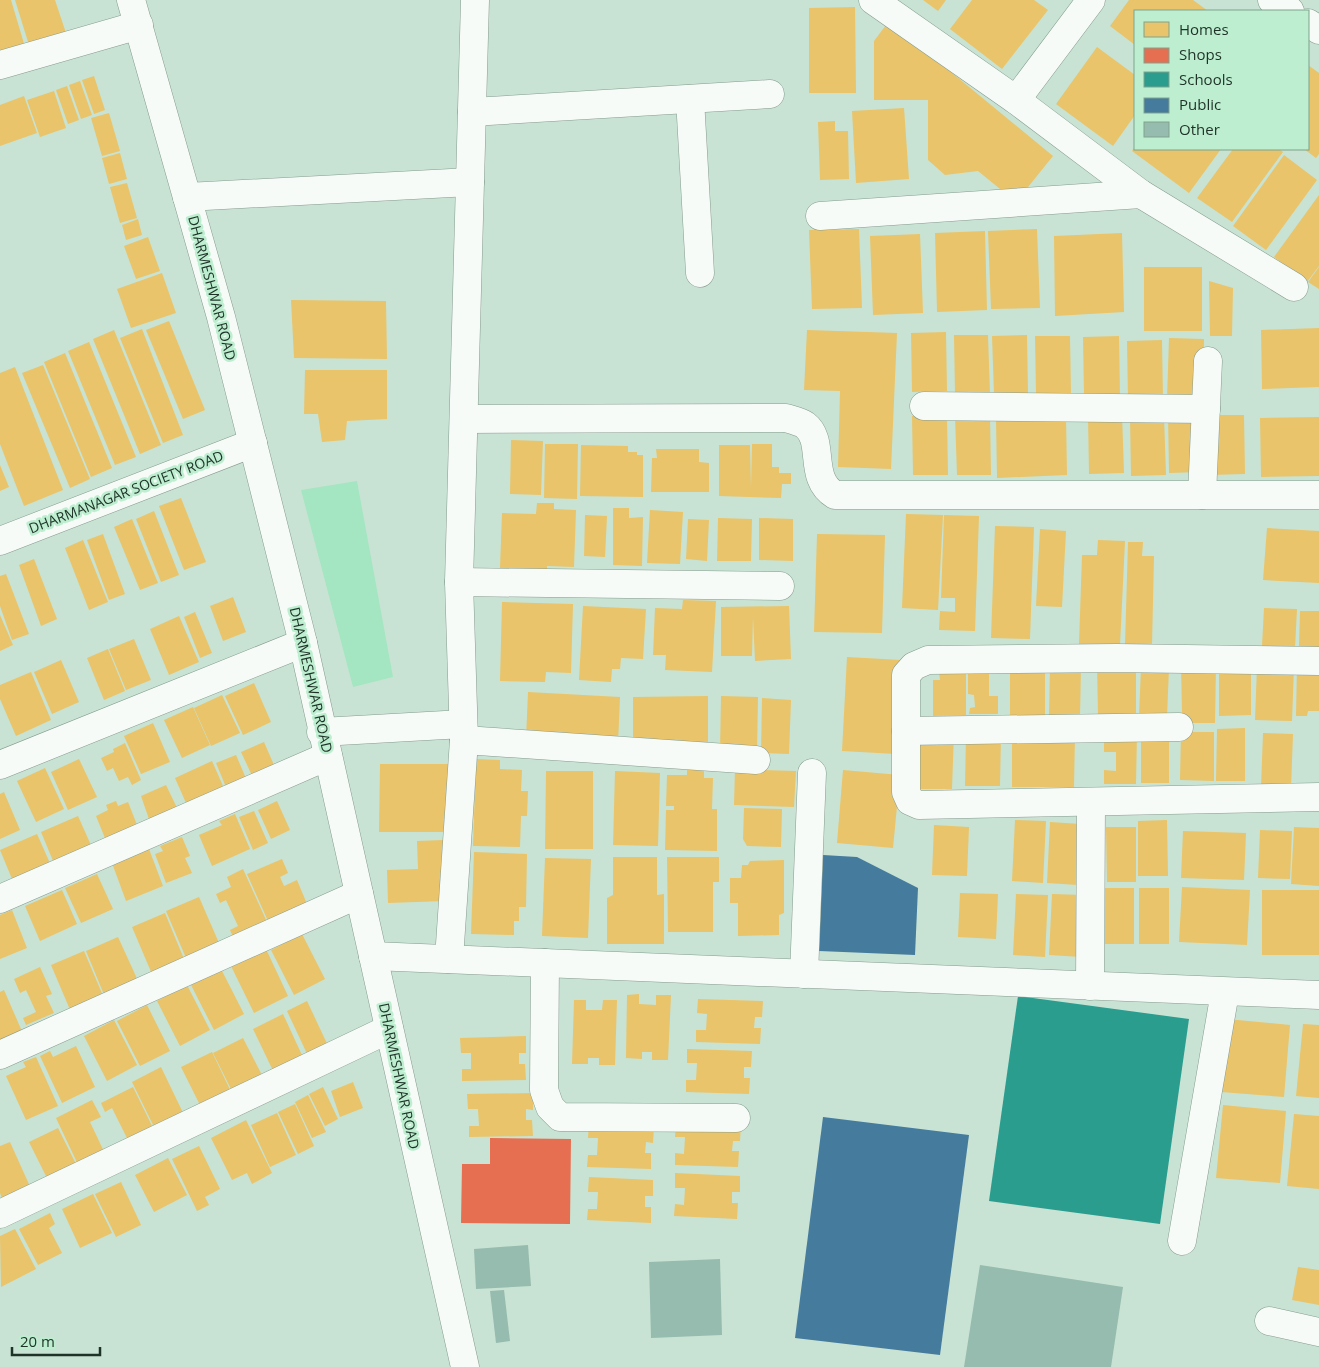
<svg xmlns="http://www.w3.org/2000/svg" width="1319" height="1367" viewBox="0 0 1319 1367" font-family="'Open Sans',sans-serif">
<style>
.green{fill:#a4e6c1}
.homes{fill:#e9c46a}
.shops{fill:#e76f51}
.schools{fill:#2a9d8f}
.public{fill:#457b9d}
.building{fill:#96bbaf}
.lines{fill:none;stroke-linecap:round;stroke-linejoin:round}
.minor-casing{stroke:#869b8f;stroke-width:29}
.minor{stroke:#f7fbf8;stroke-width:28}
.labels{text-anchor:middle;stroke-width:5;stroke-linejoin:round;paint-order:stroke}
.street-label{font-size:14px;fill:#1f3227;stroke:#bdeed0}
</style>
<rect width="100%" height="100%" fill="#c8e3d3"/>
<path class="green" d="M357,481l36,196 -40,10 -52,-197z"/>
<g class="homes">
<path d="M0,0h11l14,47 -25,8z"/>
<path d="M15,0h40l11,33 -37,12z"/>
<path d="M923,0h23l-8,11z"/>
<path d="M972,0h62l14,10 -46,59 -52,-40z"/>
<path d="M1129,0h64l15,11h-73v34l-25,-19z"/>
<path d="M855,7l1,86h-47v-85z"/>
<path d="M889,21l164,135 -37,46 -38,-31 -33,4 -17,-15v-60h-54v-59z"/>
<path d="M1097,47l38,28v40l-22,31 -57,-42z"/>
<path d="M1308,65l11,8v81l-3,4 -12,-9h4z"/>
<path d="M94,76l11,34 -11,4 -12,-34z"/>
<path d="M80,81l12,34 -11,4 -12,-34z"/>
<path d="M67,86l12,34 -11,4 -12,-34z"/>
<path d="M54,91l12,37 -26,9 -13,-37z"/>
<path d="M24,96l13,37 -37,13v-41z"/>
<path d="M904,108l5,71 -53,4 -4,-72z"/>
<path d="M109,113l11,38 -18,5 -11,-38z"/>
<path d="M835,121v10h13l1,48 -29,1 -2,-58z"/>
<path d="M1135,146v3h86l-32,44 -57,-42z"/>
<path d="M1233,149h46l4,3 -51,70 -35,-24z"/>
<path d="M120,153l7,26 -18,5 -7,-26z"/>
<path d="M1284,155l33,25 -51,70 -33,-24z"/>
<path d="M127,183l10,35 -17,5 -10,-36z"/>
<path d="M1319,195v71l-12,16 -33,-25z"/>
<path d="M138,219l4,16 -16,5 -4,-15z"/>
<path d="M859,229l3,79 -50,1 -3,-79z"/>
<path d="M1037,229l3,79 -49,1 -3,-78z"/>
<path d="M985,231l2,79 -50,2 -2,-79z"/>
<path d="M1122,233l2,79 -69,4 -1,-80z"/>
<path d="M920,234l3,79 -50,2 -3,-79z"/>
<path d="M148,237l12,34 -24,8 -12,-33z"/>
<rect x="1144" y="267" width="58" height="64"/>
<path d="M1319,267v22l-11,-7z"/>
<path d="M162,273l14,40 -45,15 -14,-39z"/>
<path d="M1209,281l24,7 -1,48h-22z"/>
<path d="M291,300l95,1 1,58 -93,-1z"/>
<path d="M169,321l36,89 -22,9 -37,-89z"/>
<path d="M1319,328v59l-57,2 -1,-59z"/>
<path d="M142,329l41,106 -20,8 -43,-105z"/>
<path d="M114,330l47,115 -21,9 -47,-115z"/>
<path d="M807,330l90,3 -6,136 -53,-2 2,-76 -36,-1z"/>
<path d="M946,332l1,59 -35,1 -1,-59z"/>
<path d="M954,335h34l2,59 -35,1z"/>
<path d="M1027,335l1,59 -34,1 -2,-59z"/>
<path d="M1035,336h35l1,59h-35z"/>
<path d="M1119,336l1,60h-36l-1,-59z"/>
<path d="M1169,338l35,1 -1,61 -36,-1z"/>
<path d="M1162,340l1,60h-35l-1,-59z"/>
<path d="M89,342l47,115 -21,8 -47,-114z"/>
<path d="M65,353l47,115 -21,9 -47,-115z"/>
<path d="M43,365l47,114 -20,9 -48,-115z"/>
<path d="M15,367l48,123 -39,16 -24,-62v-71z"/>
<path d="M305,370h82v49l-40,2 -2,19 -23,2 -4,-28h-14z"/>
<path d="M1122,414l2,59 -35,1 -1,-59z"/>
<path d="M1168,414h32l-1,58 -30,1z"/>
<path d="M990,415l1,60h-34l-2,-59z"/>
<path d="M1209,415h35l1,59 -35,1z"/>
<path d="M912,416h35l1,59h-35z"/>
<path d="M1066,416l1,59 -70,3 -1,-59z"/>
<path d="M1164,416l2,59 -35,1 -1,-59z"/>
<path d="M1319,417v59l-58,1 -1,-59z"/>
<path d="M511,440l32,1 -2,54 -31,-1z"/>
<path d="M545,444h33l-1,55 -33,-1z"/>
<path d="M752,444h20v23h7v6h12v11h-9l-1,14 -62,-2v-51h31l1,43z"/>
<path d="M581,445l47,1v6h9v3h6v42l-63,-1z"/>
<path d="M656,449h43v13l10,1v29h-58l1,-34h5z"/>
<path d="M0,465l9,22 -9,4z"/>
<path d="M181,498l25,64 -22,8 -25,-64z"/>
<path d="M537,503h17v6l22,1 -2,57 -27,-1v4l-47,-2 2,-55 34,1z"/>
<path d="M613,508h16v10l14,-1 -1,49 -29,-1z"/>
<path d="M650,510l33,2 -3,52 -33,-1z"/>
<path d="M154,511l25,64 -18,7 -25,-63z"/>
<path d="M906,514l37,1 -5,95 -36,-2z"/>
<path d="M585,515l22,1 -2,41 -21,-1z"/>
<path d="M944,515l35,1 -4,115 -36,-1 1,-19 15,1v-14h-14z"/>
<path d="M718,518l34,1 -1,42h-34z"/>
<path d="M759,518l34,1v42l-34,-1z"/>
<path d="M132,519l26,64 -18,7 -26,-63z"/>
<path d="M688,519l21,1 -2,41 -21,-2z"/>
<path d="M995,526l39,1 -4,112 -39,-1z"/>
<path d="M1267,528l52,3v52l-56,-3z"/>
<path d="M1040,529l26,2 -4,76 -26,-1z"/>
<path d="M103,534l22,60 -16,6 -22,-60z"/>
<path d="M817,534l68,1 -3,98 -68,-1z"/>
<path d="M83,540l25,62 -19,8 -24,-62z"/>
<path d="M1098,540l27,1 -5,104 -41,-1 3,-89h15z"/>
<path d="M1128,542h15l-1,14h12l-2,89h-27z"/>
<path d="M34,559l23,60 -16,7 -22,-61z"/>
<path d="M6,574l23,60 -17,6 -12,-34v-30z"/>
<path d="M233,597l13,35 -23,9 -13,-35z"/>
<path d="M683,600l33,1 -4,71 -47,-2 1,-15h-13l2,-47 27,1z"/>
<path d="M502,602l71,2 -2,69 -25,-1 -1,10 -45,-1z"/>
<path d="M583,606l63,3 -3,50 -22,-1 -1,11h-8l-1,13 -32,-2z"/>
<path d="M789,606l2,53 -36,2 -2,-44 -1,39h-31v-49z"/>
<path d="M1264,608l33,1 -2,39 -33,-2z"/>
<path d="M1300,611h19v36l-20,-1z"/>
<path d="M195,612l17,41 -12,5 -16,-41z"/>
<path d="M0,615l13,30 -13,6z"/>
<path d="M179,616l20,46 -30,13 -19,-46z"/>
<path d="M134,639l17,41 -25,10 -17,-41z"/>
<path d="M108,649l17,42 -21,9 -17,-42z"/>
<path d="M847,657l54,3 -5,94 -54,-3z"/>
<path d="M61,660l18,42 -27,12 -18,-42z"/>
<path d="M968,660l21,10v26h9v18h-29l1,-6 5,-1 -1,-12 -6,-1z"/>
<path d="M1097,664h39v52h-38z"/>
<path d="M1010,665l35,1v51h-35z"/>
<path d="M1050,665h31l-1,52h-31z"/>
<path d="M1181,665h35l-1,58h-29l-4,-9z"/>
<path d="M1297,665l22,1v45h-11l-1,5h-11z"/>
<path d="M1251,666v49l-32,1v-49z"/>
<path d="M1257,666l37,1 -2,54 -37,-1z"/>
<path d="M1141,668h28l-2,49 -28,-1z"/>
<path d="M966,671v44l-33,1v-36h7l-1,-8z"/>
<path d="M31,672l20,48 -35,16 -16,-37v-14z"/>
<path d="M254,683l17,39 -28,13 -18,-39z"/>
<path d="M528,692l92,5 -2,47 -92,-5z"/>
<path d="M222,695l18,38 -29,13 -17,-38z"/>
<path d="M708,696v51l-75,1v-51z"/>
<path d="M721,696l37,1 -1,55 -37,-1z"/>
<path d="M762,698l29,2 -2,54 -28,-1z"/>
<path d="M193,707l17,38 -28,13 -18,-38z"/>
<path d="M153,723l17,39 -29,12 -17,-38z"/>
<path d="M1245,728v53h-29l1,-52z"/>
<path d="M919,732h35l-2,57h-34z"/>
<path d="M1181,732h33v49l-34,-1z"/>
<path d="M1104,733h33l-1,51h-32v-14l12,1v-19h-12z"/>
<path d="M1263,733l30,1 -2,54 -30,-1z"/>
<path d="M966,734h35l-1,52h-35z"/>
<path d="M1012,734h63l-1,53h-62z"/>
<path d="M1169,737v46h-28v-45z"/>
<path d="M264,742l13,30 -22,10 -14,-30z"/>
<path d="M125,743l16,37 -9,5 -4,-8 -9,4 -6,-13 -6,3 -6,-13 13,-6 -1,-3z"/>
<path d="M236,755l12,28 -20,9 -12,-29z"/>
<path d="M79,759l18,38 -29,13 -17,-38z"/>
<path d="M476,759l24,1v9l22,1 -1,21h7l-1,25h-6l-1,31 -47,-1z"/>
<path d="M212,761l15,34 -37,17 -15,-34z"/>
<path d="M380,764h74l-1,68h-74z"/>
<path d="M45,768l19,41 -28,13 -19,-41z"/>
<path d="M735,769l61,2 -2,36 -60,-2z"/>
<path d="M687,770h17v8h9l-1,31h5v42l-52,-1 1,-40h8v-4h-8l1,-31h20z"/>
<path d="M843,770l57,5 -7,73 -56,-5z"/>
<path d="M546,771h47v78h-48z"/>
<path d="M615,771l45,2 -2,73 -45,-1z"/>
<path d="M166,785l12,25 -28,12 -9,-26z"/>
<path d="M4,792l16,38 -20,9v-45z"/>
<path d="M116,801l2,5 10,-4 11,28 -32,13 -11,-27 12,-6 -2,-5z"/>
<path d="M277,801l13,29 -19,9 -13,-29z"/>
<path d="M744,808l38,1 -1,38 -34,-1 -4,-7z"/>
<path d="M254,811l14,32 -15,7 -14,-33z"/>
<path d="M235,814l15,35 -38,17 -13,-31 23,-10 -3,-4z"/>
<path d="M78,816l16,36 -38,16 -15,-36z"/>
<path d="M1015,820l31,1 -3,62 -31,-2z"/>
<path d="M1167,820l1,56h-30v-55z"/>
<path d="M1050,822l31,2 -3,61 -31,-2z"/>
<path d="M934,825l35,2 -2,49 -35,-1z"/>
<path d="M1106,827h30v55h-29z"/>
<path d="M1294,827l25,1v58l-28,-2z"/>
<path d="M1260,830l32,1 -2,48 -32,-1z"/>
<path d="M1183,831l63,2 -2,47 -63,-2z"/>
<path d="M37,834l16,36 -38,16 -15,-36z"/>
<path d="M182,837l8,19 -5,2 7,15 -26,10 -11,-29 8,-3 -3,-5z"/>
<path d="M444,840l1,61 -57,2 -1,-33 31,-1 -1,-28z"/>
<path d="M149,849l14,37 -37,15 -14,-38z"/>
<path d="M474,852l53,2 -1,53h-7v14h-5v14l-43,-1z"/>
<path d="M613,857h44v38l7,-1v50h-57v-46l6,-3z"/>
<path d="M667,857h52v25h-6v50h-45z"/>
<path d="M545,858l46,1 -3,79 -46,-2z"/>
<path d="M282,859l6,14 -8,4 4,9 13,-6 10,24 -39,17 -21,-47z"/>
<path d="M784,860v53l-5,2v20l-41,1v-33h-8v-25h11l1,-13h6l2,-4z"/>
<path d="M243,869l24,53 -34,15 -3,-7 8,-4 -12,-26 -6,3 -4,-9 15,-7 -4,-10z"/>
<path d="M97,874l16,35 -32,14 -16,-35z"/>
<path d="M1182,887l68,3 -3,55 -68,-3z"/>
<rect x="1105" y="888" width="29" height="56"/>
<rect x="1139" y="888" width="30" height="56"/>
<path d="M62,890l15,34 -37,17 -15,-35z"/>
<rect x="1262" y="890" width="57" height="65"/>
<path d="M960,893l38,1 -2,45 -38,-2z"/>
<path d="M1016,894l32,1 -3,62 -32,-2z"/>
<path d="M1052,894l31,1 -2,62 -32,-2z"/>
<path d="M199,897l20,46 -33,15 -20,-47z"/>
<path d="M12,910l15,38 -27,11v-44z"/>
<path d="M165,913l19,46 -32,15 -20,-47z"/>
<path d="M302,934l23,45 -31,16 -23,-45z"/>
<path d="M118,937l21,46 -34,14 -19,-46z"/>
<path d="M266,949l22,47 -34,17 -23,-47z"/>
<path d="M84,951l20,47 -33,14 -20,-47z"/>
<path d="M40,967l12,27 -6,2 8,17 -28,12 -3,-7 13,-6 -10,-22 -6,3 -6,-14z"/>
<path d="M221,969l23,45 -30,16 -23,-45z"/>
<path d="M187,985l23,45 -30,16 -23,-45z"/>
<path d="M4,990l20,46 -24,11v-55z"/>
<path d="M639,994v10l17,1v-10h15l-3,65h-16v-8h-10v7l-16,-1 1,-63z"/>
<path d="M698,999l65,2 -1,16h-7l-1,11h7l-1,16 -64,-2v-12h10l1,-16 -10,-1z"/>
<path d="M574,1000h12v10h16l1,-10h14l-2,65h-16v-7h-11v6h-16z"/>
<path d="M307,1001l23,49 -20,10 -23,-49z"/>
<path d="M147,1005l23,46 -30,15 -23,-45z"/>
<path d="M283,1014l24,52 -30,13 -24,-50z"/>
<path d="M1227,1019l63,6 -6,72 -63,-5z"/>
<path d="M114,1020l23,45 -30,16 -23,-45z"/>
<path d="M1303,1024l16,1v73l-23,-2z"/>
<path d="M526,1036v17h-7v11h6l1,16 -64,1v-12h9v-16h-10l-1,-15z"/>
<path d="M243,1038l23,45 -30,16 -23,-46z"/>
<path d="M76,1046l19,41 -33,16 -22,-47 10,-5 3,6z"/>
<path d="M687,1049l65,2 -1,16h-7v11h6l-1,16 -63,-2v-12h10l1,-17h-10z"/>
<path d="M212,1052l22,46 -30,15 -23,-46z"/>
<path d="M36,1057l22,49 -32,14 -20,-44 20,-9 -3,-5z"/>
<path d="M161,1067l25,52 -29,14 -25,-51z"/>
<path d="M353,1082l10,26 -23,9 -9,-26z"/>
<path d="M133,1087l22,45 -25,12 -18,-36 -7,4 -4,-9z"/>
<path d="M323,1087l15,32 -13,7 -16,-32z"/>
<path d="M533,1093v17l-7,-1v11h6l1,16 -64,1v-11h10l-1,-17h-10l-1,-15z"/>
<path d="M308,1095l18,37 -14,6 -17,-36z"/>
<path d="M92,1100l9,17 -11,5 18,38 -26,13 -26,-55z"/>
<path d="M295,1104l19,42 -16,8 -20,-42z"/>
<path d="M1223,1105l63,6 -6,72 -64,-5z"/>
<path d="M277,1113l19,42 -26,12 -19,-42z"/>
<path d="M1294,1114l25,2v73l-32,-3z"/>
<path d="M246,1120l26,53 -20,11 -5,-11 -15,7 -21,-42z"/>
<path d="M676,1122l65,2 -1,17h-7l-1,10h7l-1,16 -63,-2v-12l9,1 1,-17h-10z"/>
<path d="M589,1123l65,3 -1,17 -7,-1 -1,11h6v16l-64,-2 1,-12h9l1,-17h-10z"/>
<path d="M58,1128l22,44 -29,14 -22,-44z"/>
<path d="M10,1142l22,49 -28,12 -4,-10v-47z"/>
<path d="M199,1146l21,43 -15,8 4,8 -12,6 -25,-52z"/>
<path d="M168,1158l19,37 -33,17 -19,-37z"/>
<path d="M675,1173l65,3v16h-8v11h6l-1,16 -63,-3 1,-12 9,1 1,-17h-10z"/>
<path d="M589,1177l64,3v16h-8v11h6v16l-64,-3 1,-11h9l1,-17h-10z"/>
<path d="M121,1182l20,43 -25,12 -21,-43z"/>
<path d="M93,1194l19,39 -32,15 -18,-39z"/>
<path d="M50,1213l5,11 -6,4 13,25 -24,12 -19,-36z"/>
<path d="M15,1229l21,40 -35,18 -1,-51z"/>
<path d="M1298,1267l21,3v35l-27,-5z"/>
</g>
<path class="shops" d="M490,1138l81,1 -1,85 -109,-1 1,-59h28z"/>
<path class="schools" d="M1018,996l171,23 -29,205 -171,-23z"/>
<g class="public">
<path d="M823,855l34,2 61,31 -3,67 -96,-4z"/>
<path d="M823,1117l146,18 -29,220 -145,-17z"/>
</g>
<g class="building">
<path d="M528,1245l3,41 -55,3 -2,-40z"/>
<path d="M720,1259l2,76 -71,3 -2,-76z"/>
<path d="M980,1265l143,22 -12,80h-147z"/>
<path d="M504,1290l6,51 -14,2 -6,-52z"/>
</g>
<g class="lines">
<g class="minor-casing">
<g id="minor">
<path d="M131,0l90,317 82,326 162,724"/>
<path d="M873,0l143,100 125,94 153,93"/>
<path d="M1272,0l18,11"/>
<path d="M1308,23l11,7"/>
<path d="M0,65l139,-40"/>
<path d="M690,99l10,174"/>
<path d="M1016,100l75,-100"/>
<path d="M472,112l298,-18"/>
<path d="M187,197l283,-15"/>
<path d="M820,216l321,-22"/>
<path d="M924,406l282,3"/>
<path d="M464,419l322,-1c6,2 14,4 19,7 21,16 2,53 30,70h484"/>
<path d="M1202,495l6,-134"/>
<path d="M0,541l253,-98"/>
<path d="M459,582l321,4"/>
<path d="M1319,661l-202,-3 -189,2 -14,6 -8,9v117l4,9 9,4 400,-8"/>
<path d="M906,731l273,-4"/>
<path d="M321,732l142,-8"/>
<path d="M464,740l292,20"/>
<path d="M0,765l303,-122"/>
<path d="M0,899l328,-143"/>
<path d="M373,956l946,39"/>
<path d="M449,959l15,-219 -5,-158 16,-582"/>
<path d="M545,963l-1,127 6,17 10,10 176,1"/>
<path d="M804,974l8,-201"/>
<path d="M1090,986l1,-183"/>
<path d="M0,1055l359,-161"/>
<path d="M0,1214l389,-185"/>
<path d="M1182,1241l43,-249"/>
<path d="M1269,1321l50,11"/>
</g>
</g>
<use href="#minor" class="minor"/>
</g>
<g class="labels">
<g class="street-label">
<text transform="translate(212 288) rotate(75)" y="5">DHARMESHWAR ROAD</text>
<text transform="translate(126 492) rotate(-21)" y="5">DHARMANAGAR SOCIETY ROAD</text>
<text transform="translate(311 680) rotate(77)" y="5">DHARMESHWAR ROAD</text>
<text transform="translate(399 1076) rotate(78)" y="5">DHARMESHWAR ROAD</text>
</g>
</g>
<rect x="1134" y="10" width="175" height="140" fill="#bdeed0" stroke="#7ea38c"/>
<rect x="1144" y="22" width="25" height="15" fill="#e9c46a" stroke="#7ea38c"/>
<text x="1179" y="35" font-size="15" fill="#1f3227">Homes</text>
<rect x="1144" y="48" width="25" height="15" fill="#e76f51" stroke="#7ea38c"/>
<text x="1179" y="60" font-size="15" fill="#1f3227">Shops</text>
<rect x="1144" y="72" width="25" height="15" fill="#2a9d8f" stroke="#7ea38c"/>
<text x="1179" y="85" font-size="15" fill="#1f3227">Schools</text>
<rect x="1144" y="98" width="25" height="15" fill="#457b9d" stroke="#7ea38c"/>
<text x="1179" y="110" font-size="15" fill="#1f3227">Public</text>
<rect x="1144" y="122" width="25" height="15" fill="#96bbaf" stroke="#7ea38c"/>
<text x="1179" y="135" font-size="15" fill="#1f3227">Other</text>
<path d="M12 1347v8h88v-8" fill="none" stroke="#1f3227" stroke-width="2.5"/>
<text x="20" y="1347" font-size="15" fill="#1f3227" stroke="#bdeed0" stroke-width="4" paint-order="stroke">20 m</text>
</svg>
